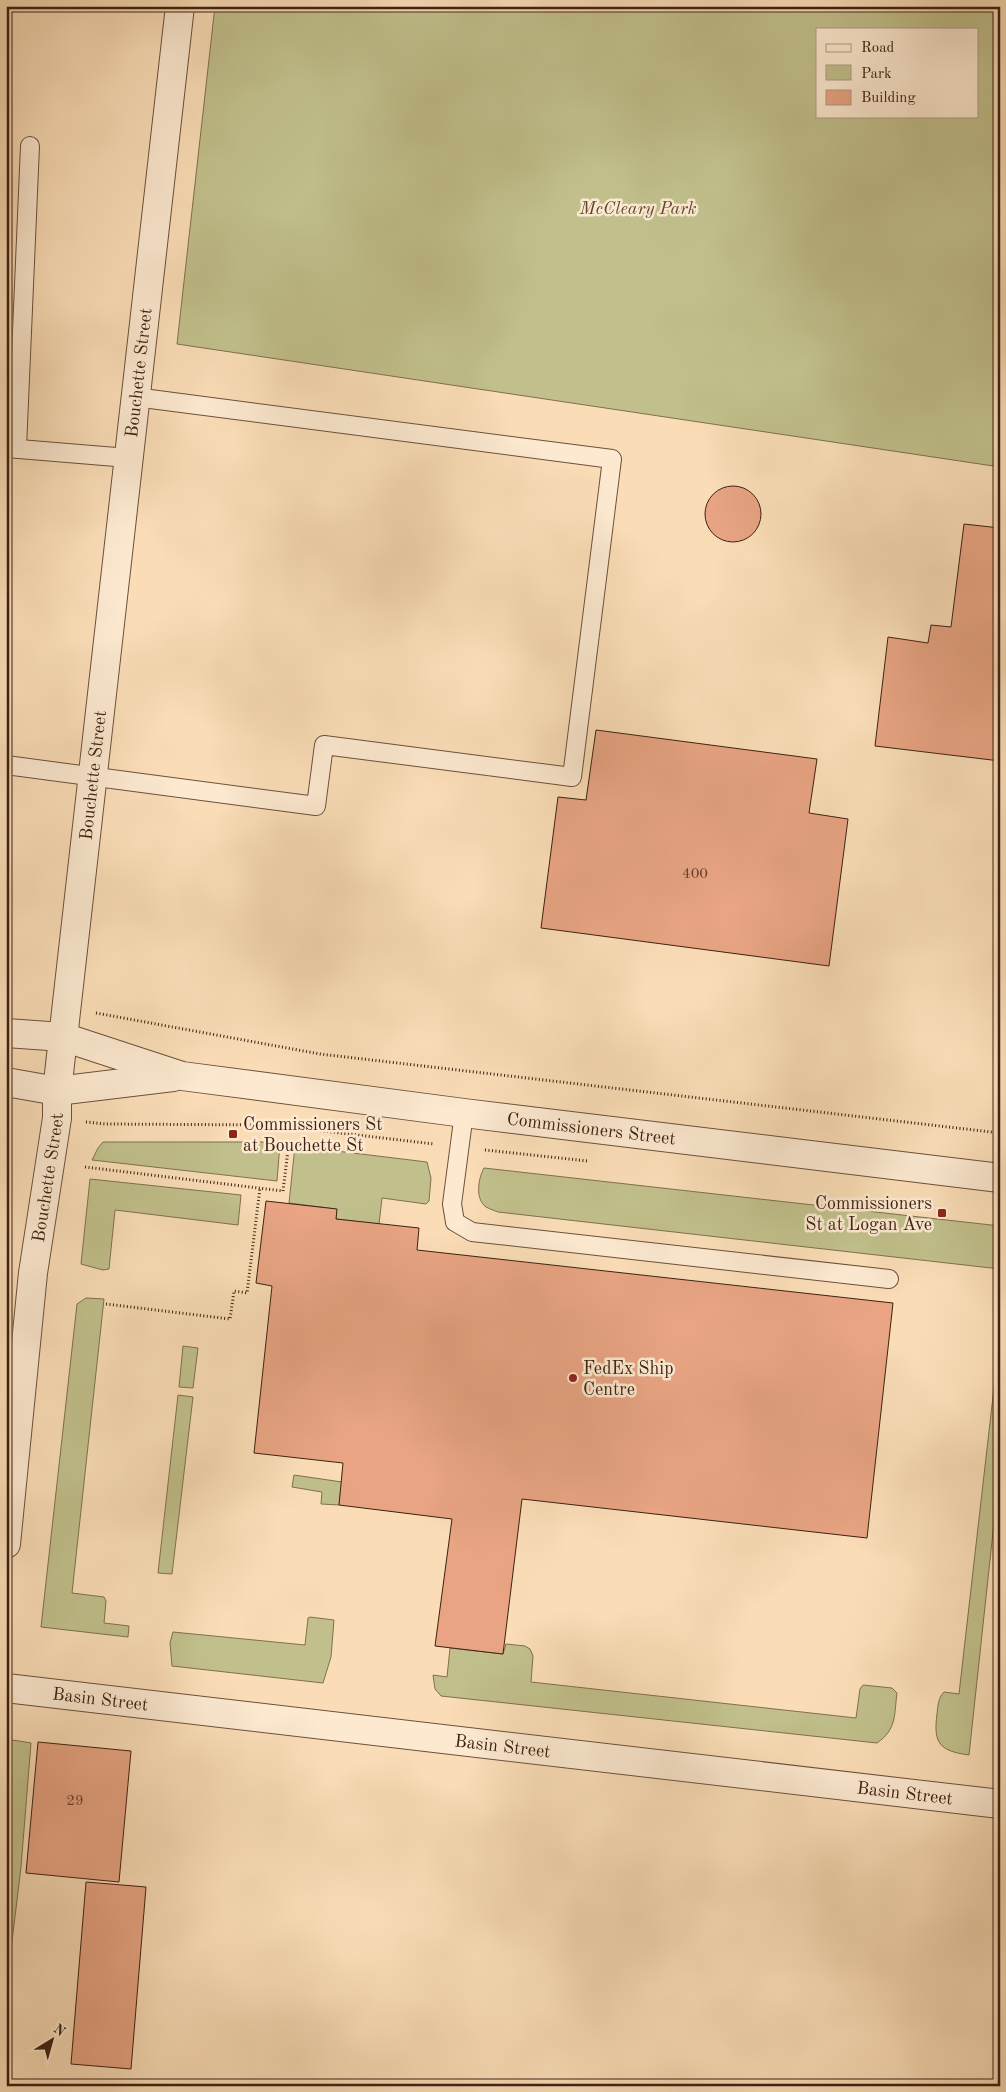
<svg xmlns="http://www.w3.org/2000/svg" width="1006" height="2092" viewBox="0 0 1006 2092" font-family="'Old Standard TT',serif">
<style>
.green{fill:#c1c08c;stroke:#7f704f;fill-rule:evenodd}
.building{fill:#e8a483;stroke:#3d2112}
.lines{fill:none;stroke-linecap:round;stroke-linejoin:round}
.service-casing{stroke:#6c503b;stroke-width:20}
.minor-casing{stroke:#6c503b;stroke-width:30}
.tertiary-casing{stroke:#6c503b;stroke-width:30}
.path{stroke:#3d2112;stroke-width:3;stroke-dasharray:1 2.5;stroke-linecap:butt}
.service{stroke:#fce9d0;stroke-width:18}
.minor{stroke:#fce9d0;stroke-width:28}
.tertiary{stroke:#fce9d0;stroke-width:28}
.poi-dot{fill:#8f2418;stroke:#fce9d0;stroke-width:2}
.labels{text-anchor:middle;stroke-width:5;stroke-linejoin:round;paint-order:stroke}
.number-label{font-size:15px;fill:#68422e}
.park-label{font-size:18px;font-style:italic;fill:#5e4930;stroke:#fce9d0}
.street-label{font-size:18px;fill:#3d2112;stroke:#fce9d0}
.poi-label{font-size:18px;fill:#3d2112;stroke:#fce9d0;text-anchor:start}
</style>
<rect width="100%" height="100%" fill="#faddb7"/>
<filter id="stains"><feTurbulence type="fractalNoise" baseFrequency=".004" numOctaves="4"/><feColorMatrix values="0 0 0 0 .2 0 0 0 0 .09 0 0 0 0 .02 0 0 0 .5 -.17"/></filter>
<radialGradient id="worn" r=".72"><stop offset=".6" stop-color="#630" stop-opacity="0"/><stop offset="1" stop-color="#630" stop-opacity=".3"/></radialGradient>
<g class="green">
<path d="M215,6h785v461l-823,-123zM817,29h160v87h-160z"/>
<path d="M103,1142h159l18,2 -3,37 -185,-21 6,-12z"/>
<path d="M295,1146l132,16 4,16 -2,23 -3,3 -44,-6 -3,26 -43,-5v-10l-47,-6z"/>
<path d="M484,1168l516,58v43l-502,-57c-3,-1 -8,-3 -12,-5 -11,-8 -8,-28 -2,-39z"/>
<path d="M90,1179l151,16 -3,30 -123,-15 -6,59 -6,1 -22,-6z"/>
<path d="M86,1298l18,1 -32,294 32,4 2,4 -2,22 25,3 -1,11 -87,-10 36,-323z"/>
<path d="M1000,1335v132l-31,288c-29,-4 -36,-11 -32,-41 1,-8 1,-16 7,-22l15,2z"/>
<path d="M183,1346l15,2 -5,40 -14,-1z"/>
<path d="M178,1395l15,2 -21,177 -14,-1z"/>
<path d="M294,1475l48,7 -3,23 -18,-1 1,-12 -30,-5z"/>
<path d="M310,1617l24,3 -3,37 -8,26 -151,-17 -2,-23 3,-11 132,13 3,-27z"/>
<path d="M506,1644l19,2 5,3 3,7 -2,26 325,36 4,-29 3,-4 29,3 5,5c-3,22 0,36 -20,50l-436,-47 -6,-7 -2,-14 14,2 3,-29 53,6z"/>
<path d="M6,1739l25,4 -10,124 -15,124z"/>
</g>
<g class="building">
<circle cx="733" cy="514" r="28"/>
<path d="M964,524l36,4v233l-125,-15 13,-109 40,6 3,-18 20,2z"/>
<path d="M596,730l221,29 -8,54 39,6 -19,147 -288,-38 17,-131 28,3z"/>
<path d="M266,1201l71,8 -1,10 83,9 -2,22 476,53 -26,235 -345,-39 -19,155 -68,-8 17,-127 -113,-14 4,-42 -89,-10 18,-167 -16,-3z"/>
<path d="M38,1742l93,9 -12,131 -93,-9z"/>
<path d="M86,1882l60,5 -15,182 -60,-5z"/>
</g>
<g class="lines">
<g class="service-casing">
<g id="service">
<path d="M7,448l121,10"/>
<path d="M17,448l13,-302"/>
<path d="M6,765l310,41 8,-61 248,32 40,-318 -477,-62"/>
<path d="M464,1113l-12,91 3,18 17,10 417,47"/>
</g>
</g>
<g class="minor-casing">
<g id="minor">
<path id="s1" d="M6,1544l27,-271 24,-155v-27l123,-1085"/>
<path id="s2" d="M6,1688l994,116"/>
</g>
</g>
<g class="tertiary-casing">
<g id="tertiary">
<path id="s3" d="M6,1033l57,4 119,39 282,37 536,65"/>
<path d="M6,1082l51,9 116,-14"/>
</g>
</g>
<g class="path">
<path d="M96,1013l224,41 680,79"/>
<path d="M86,1122l19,2 167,1 162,19"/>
<path d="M485,1150l103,11"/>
<path d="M85,1167l198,24 6,-49"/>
<path d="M106,1304l124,15 4,-28 13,2 13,-105"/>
</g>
<use href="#service" class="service"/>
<use href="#minor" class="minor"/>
<use href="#tertiary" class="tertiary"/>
</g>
<g class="poi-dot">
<rect x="228" y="1129" width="10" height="10" rx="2.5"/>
<rect x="937" y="1208" width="10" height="10" rx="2.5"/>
<circle cx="573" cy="1378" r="5"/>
</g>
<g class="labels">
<g class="number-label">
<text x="695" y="878">400</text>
<text x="75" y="1805">29</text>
</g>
<g class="park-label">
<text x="638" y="214">McCleary Park</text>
</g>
<g class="street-label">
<text dy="6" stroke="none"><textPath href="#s1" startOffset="1179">Bouchette Street</textPath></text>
<text dy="6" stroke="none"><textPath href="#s1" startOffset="774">Bouchette Street</textPath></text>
<text dy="6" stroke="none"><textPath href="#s3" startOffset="595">Commissioners Street</textPath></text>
<text dy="6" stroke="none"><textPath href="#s1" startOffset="369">Bouchette Street</textPath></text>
<text dy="6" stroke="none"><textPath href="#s2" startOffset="95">Basin Street</textPath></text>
<text dy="6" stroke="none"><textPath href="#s2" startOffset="500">Basin Street</textPath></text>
<text dy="6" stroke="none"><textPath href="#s2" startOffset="905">Basin Street</textPath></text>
</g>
<g class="poi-label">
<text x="243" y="1130">Commissioners St<tspan x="243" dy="21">at Bouchette St</tspan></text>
<text x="932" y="1209" text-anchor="end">Commissioners<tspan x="932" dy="21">St at Logan Ave</tspan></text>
<text x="583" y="1374">FedEx Ship<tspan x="583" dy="21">Centre</tspan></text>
</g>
</g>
<rect width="1006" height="2092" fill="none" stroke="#faddb7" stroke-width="25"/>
<rect x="8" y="8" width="991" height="2077" fill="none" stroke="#3d2112" stroke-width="2.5"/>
<rect x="12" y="12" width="981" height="2067" fill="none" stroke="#3d2112"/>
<rect x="816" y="28" width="162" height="90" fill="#fce9d0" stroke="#b09984"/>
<rect x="826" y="44" width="25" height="8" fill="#fce9d0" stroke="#b09984"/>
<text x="861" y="52" font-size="15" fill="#3d2112">Road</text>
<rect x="826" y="65" width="25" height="15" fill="#c1c08c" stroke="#b09984"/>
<text x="861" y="78" font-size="15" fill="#3d2112">Park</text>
<rect x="826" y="90" width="25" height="15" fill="#e8a483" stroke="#b09984"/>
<text x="861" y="102" font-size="15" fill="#3d2112">Building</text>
<g transform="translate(52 2040) rotate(37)" stroke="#fce9d0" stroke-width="4" paint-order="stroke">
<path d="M0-4L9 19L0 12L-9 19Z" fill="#3d2112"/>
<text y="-8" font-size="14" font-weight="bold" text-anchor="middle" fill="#3d2112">N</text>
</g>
<rect width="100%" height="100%" filter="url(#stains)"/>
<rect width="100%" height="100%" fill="url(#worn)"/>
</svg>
